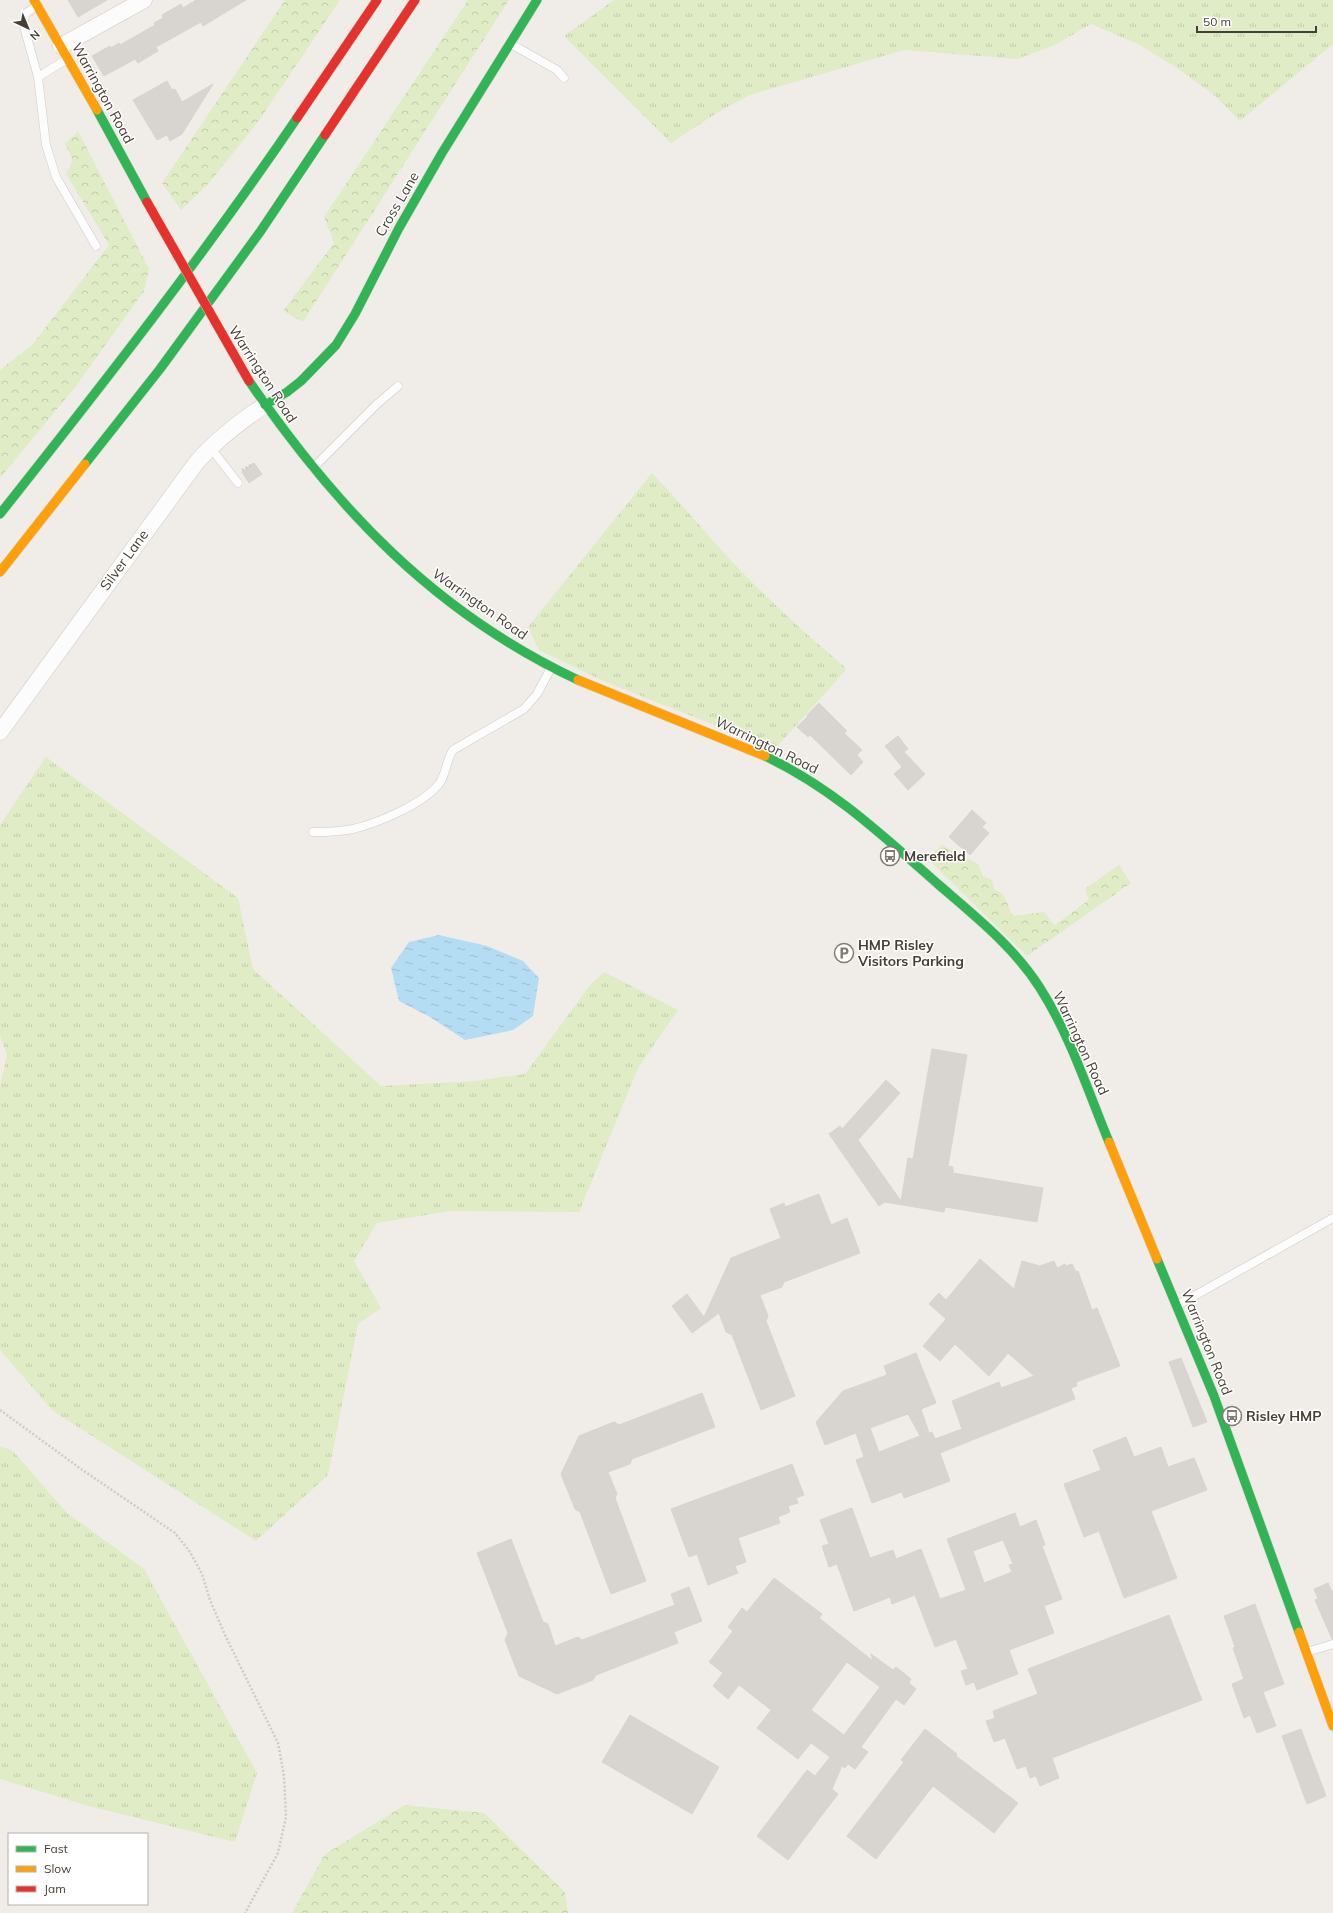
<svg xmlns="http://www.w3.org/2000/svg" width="1333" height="1913" viewBox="0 0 1333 1913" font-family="Mulish,sans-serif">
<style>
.grass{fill:url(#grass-tufts)}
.forest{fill:url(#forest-crowns)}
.water{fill:url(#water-ripples)}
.building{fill:#d8d4cf;stroke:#d8d4ce;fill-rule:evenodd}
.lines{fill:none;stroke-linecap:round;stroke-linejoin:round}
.lane-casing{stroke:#cecbc5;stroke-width:9}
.street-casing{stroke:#cecbc5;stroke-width:17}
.fast-casing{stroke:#d1ccc0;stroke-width:10}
.slow-casing{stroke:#d1ccc0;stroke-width:10}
.jam-casing{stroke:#d1ccc0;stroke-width:10}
.path{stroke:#cecbc6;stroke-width:2.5;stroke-dasharray:2 2;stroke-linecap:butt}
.lane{stroke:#fdfcfc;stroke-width:8}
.street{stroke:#fdfcfc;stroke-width:16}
.fast{stroke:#30b455;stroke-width:9}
.slow{stroke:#ff9f0a;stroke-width:9}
.jam{stroke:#e5322d;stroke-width:9}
.jam-bridge-casing{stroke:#d4c9b4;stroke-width:10;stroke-linecap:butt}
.jam-bridge{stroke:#e5322d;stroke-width:9}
.labels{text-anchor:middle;stroke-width:3;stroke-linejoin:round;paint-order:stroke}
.street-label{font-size:14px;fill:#463e33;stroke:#fff}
.poi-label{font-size:14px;font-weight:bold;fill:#463e33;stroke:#fff;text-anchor:start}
</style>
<defs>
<pattern id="grass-tufts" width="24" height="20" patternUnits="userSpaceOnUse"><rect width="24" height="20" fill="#dfecc5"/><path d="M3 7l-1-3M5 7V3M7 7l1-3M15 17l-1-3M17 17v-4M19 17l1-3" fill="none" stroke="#c1cbaa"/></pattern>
<pattern id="forest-crowns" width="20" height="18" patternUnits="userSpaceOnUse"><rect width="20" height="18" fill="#dfecc5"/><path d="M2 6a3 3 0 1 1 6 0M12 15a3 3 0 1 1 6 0" fill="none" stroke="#c1cbaa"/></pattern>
<pattern id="water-ripples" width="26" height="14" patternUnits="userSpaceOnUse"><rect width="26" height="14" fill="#b4dcf2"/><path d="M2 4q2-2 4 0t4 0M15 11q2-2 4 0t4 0" fill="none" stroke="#9cbed0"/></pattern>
</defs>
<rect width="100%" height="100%" fill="#f0ede8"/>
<g class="grass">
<path d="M614,0h719v44l-93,77 -26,-26 -40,-29 -36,-22 -47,-20 -38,22 -36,13 -113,-9 -154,45 -30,16 -49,32 -107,-107z"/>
<path d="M652,473c31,32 58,66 89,98 33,34 68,66 105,97l-1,3 -70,78 -174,-69 -62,-30 -11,-23z"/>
<path d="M46,757l192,141 15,71 128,117 94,-5 50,-7 65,-89 14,-13 74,38 -40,58 -59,144 -129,-1 -73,12 -23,38 27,47 -23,16 -30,151 -72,66 -203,-130 -53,-61v-264l7,-31 -7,-19v-211z"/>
<path d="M0,1446l13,5 53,61 78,57 113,204 -22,69 -147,-36 -88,-27z"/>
</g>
<g class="forest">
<path d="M285,0h55l-80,119 -50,63 -29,28 -19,-27z"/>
<path d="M468,0h41l-206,322 -20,-11 51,-68 -10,-26z"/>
<path d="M78,131l71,138 -5,22 -68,95 -76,92v-108l32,-25 77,-100 -43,-71 7,-14 -8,-16z"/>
<path d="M942,845l36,19 5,12 9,4 2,9 9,5 10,22 31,-4 11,13 34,-25 -4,-11 34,-24 12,18 -104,73 -100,-98z"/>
<path d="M405,1805l79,8 81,79 3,21h-276l33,-59z"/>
</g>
<path class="water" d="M439,935l48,11 36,15 16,17 -6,38 -20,14 -48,10 -35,-23 -31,-16 -8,-33 18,-26z"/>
<g class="building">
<path d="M68,0h39l-29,17z"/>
<path d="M196,0h50l-43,26 -2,-4 -45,25 2,4 -20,12 -3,-4 -31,17 -12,-20 18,-10 1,2 8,-5 1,2 35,-20 -1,-2 9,-5 -1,-3 19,-11 2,4z"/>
<path d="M167,81l5,9 3,-1 7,13 31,-18 -31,50 -12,7 -3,-6 -10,5 -24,-40z"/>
<path d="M254,463l8,11 -13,9 -7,-11z"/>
<path d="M819,703l28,28 -3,2 18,17 -5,5 6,7 -12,13 -41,-40 -2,2 -11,-10 11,-11 -1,-1z"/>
<path d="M898,736l10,13 -4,3 21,22 -17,16 -14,-16 8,-7 -17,-21z"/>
<path d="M972,810l14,13 -4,4 7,6 -19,22 -21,-18z"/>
<path d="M932,1049l35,6 -19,111 5,1v6l90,15 -6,34 -92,-15 -1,5 -59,-10 -6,4 -50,-72 11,-8 2,3 44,-49 14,13 -42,47 43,61 7,-43 5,1z"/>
<path d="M819,1194l12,31 16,-7 13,35 -76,29 -2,5 -22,8 8,21 -2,5 29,75 -34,14 -29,-75 -6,-3 -7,-19 -27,20 -20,-27 15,-12 17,23 27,-59 50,-20 -11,-29 14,-6 1,4z"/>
<path d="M980,1259l34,30 8,-28 18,5 14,-5 3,7 8,-4 1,2 6,-2 4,8 2,-1 14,39 5,-2 23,58 -44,16 1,4 -6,2 4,11 -135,54 10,28 -46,17 -2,-6 -30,11 -16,-43 8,-3 -8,-24 -31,12 -9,-23 27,-31 44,-16 -3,-9 32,-13 20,50 -15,6 8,24 3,-1 3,7 27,-10 -10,-28 47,-19 2,6 33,-12 -26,-23 -19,23 -34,-32 -15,17 -17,-15 23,-27 -17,-15 10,-11 7,7zM908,1414l12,22 -41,16 -9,-24z"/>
<path d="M1181,1358l26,64 -14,5 -24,-65z"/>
<path d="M702,1393l13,34 -83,32 -2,5 -22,8 9,22 -2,4 31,83 -35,13 -31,-82 -5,-3 -14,-35 18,-38 35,-14 5,3z"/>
<path d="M1126,1437l8,20 27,-10 7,20 26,-9 13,32 -56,21 26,67 -53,20 -25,-67 -15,6 -20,-53 37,-14 -8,-20z"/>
<path d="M792,1464l12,31 -8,3 2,5 -10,3 2,6 -12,5 2,6 -42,15 8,24 -11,4 3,7 -30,12 -11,-31 -8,3 -18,-48z"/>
<path d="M852,1508l18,50 23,-8 3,9 25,-10 19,50 26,-9 -19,-51 68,-26 5,14 16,-7 9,25 -3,1 20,53 -18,7 10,27 -45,17 9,24 -41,16 -3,-8 -8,3 -5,-14 7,-2 -12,-30 -21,8 -20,-52 -23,9 -2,-7 -36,14 -17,-47 -8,3 -7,-21 7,-2 -9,-24zM1003,1540l10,24 -4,1 3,7 -28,11 -11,-32z"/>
<path d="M511,1539l32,83 5,2 7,22 23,-9 4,3 93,-35 -4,-11 18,-7 13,34 -28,11 4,11 -82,32 -3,5 -36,14 -38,-18 -14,-36 3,-7 -31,-80z"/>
<path d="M774,1578l48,36 -3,4 54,43 -2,-7 22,16 3,-3 15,12 -2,4 7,6 -12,16 -8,-6 -35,48 7,5 -13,17 -7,-5 -3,4 -3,-2 -10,23 6,5 -50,66 -31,-24 50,-66 8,6 15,-19 -19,-14 -13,16 -41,-31 14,-18 -32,-25 -11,14 -15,-13 10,-13 -14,-11 24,-31 -5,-4 14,-19 5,4zM847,1662l33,25 -36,48 -33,-25z"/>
<path d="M1328,1583l5,11v45h-1l-17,-39 3,-1 -4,-10z"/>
<path d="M1255,1604l29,80 -21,8 13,34 -19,7 -7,-18 -6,3 -12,-34 12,-5 -11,-31 2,-1 -11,-31z"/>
<path d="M1169,1615l33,85 -150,58 7,20 -19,8 -4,-10 -6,2 -4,-12 -9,3 -12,-31 -11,4 -8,-21 9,-3 -2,-7 45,-17 -10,-25z"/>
<path d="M630,1715l89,52 -27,47 -90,-52z"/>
<path d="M925,1729l32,25 -1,2 62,47 -24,30 -61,-47 -57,73 -29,-23 57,-74 -3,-2z"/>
<path d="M1301,1729l25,67 -19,8 -25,-68z"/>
</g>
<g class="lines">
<g class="lane-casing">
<g id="lane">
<path d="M37,6l-11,7 -3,10 15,54 8,68 10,32 40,69"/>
<path d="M511,44l46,26 7,8"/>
<path d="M38,77l29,-18"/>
<path d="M210,447l28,36"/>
<path d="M313,468l63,-63 22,-19"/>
<path d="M313,832c13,0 27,0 40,-3 25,-6 70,-25 86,-45 8,-11 7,-24 14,-34l71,-41 13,-15 14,-26"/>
<path d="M1178,1305l155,-87"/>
<path d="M1307,1652l26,-8"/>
</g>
</g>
<g class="street-casing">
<g id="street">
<path d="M61,46l83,-46"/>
<path d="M0,732l196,-269c21,-24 43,-41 69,-58"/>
</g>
</g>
<g class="fast-casing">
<g id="fast">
<path d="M97,110l50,92"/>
<path d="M249,381c88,128 186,232 329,299"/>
<path d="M265,405l22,-13 14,-11 35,-36 19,-31 44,-86 43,-75 95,-153"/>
<path d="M85,464l75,-95 100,-137 65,-97"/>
<path d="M0,514c103,-130 204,-259 297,-396"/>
<path d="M765,756c69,33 117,79 174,129 36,31 75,62 101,103 30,47 48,103 69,154"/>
<path d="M1157,1259l57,137 85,236"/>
</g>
</g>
<g class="slow-casing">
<g id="slow">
<path d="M34,0l63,110"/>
<path d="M0,572l85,-108"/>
<path d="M578,680l187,76"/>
<path d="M1109,1142l48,117"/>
<path d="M1299,1632l34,94"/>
</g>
</g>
<g class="jam-casing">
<g id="jam">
<path d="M297,118l80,-118"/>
<path d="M325,135l90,-135"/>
</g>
</g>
<g class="path">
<path d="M242,470l11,-6"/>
<path d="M0,1410l81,59 94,64 15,19 12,22 8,26 15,35 53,108 6,33 2,41 -8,36 -33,60"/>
</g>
<use href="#lane" class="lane"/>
<use href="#street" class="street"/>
<use href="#fast" class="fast"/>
<use href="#slow" class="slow"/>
<use href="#jam" class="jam"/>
<g class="jam-bridge-casing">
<path id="jam-bridge" d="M147,202l102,179"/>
</g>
<use href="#jam-bridge" class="jam-bridge"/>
</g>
<defs>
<g id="bus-ring" transform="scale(1)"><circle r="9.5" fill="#fff" stroke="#827b72" stroke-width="1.5"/><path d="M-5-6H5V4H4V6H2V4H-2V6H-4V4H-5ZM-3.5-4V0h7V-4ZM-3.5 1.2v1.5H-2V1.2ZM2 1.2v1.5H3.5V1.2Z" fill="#827b72"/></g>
<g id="parking-ring" transform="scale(1)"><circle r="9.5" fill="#fff" stroke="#827b72" stroke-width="1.5"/><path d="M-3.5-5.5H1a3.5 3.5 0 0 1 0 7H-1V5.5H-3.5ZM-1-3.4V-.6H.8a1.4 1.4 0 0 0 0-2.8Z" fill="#827b72"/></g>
</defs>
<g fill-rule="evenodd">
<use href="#bus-ring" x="890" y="856"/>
<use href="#parking-ring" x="844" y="953"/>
<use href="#bus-ring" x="1232" y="1416"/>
</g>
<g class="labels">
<g class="street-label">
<text transform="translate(103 93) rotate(61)" y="5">Warrington Road</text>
<text transform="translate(397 204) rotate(-60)" y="5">Cross Lane</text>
<text transform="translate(263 374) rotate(57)" y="5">Warrington Road</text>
<text transform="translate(124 560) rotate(-54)" y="5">Silver Lane</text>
<text transform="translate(480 604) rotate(35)" y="5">Warrington Road</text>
<text transform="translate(767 745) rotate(26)" y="5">Warrington Road</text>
<text transform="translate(1081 1043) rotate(65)" y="5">Warrington Road</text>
<text transform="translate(1207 1342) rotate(68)" y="5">Warrington Road</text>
</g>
<g class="poi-label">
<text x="904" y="861">Merefield</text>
<text x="858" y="950">HMP Risley<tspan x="858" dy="16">Visitors Parking</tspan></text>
<text x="1246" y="1421">Risley HMP</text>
</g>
</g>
<rect x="8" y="1833" width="140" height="72" fill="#ffffff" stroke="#b5b2ad"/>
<rect x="16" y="1846" width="20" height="6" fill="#30b455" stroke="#b5b2ad"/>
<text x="44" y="1853" font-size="12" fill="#463e33">Fast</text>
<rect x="16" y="1866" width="20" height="6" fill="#ff9f0a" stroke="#b5b2ad"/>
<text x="44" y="1873" font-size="12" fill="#463e33">Slow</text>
<rect x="16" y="1886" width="20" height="6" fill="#e5322d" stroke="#b5b2ad"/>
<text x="44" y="1893" font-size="12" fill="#463e33">Jam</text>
<g transform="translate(28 28) rotate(136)" stroke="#ffffff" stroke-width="3" paint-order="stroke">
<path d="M0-3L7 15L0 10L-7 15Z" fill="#463e33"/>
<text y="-6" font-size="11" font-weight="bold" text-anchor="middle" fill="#463e33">N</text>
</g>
<path d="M1197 26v6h119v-6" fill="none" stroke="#463e33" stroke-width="2"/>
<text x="1203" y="26" font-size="12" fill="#463e33" stroke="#ffffff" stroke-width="3" paint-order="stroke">50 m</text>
</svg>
